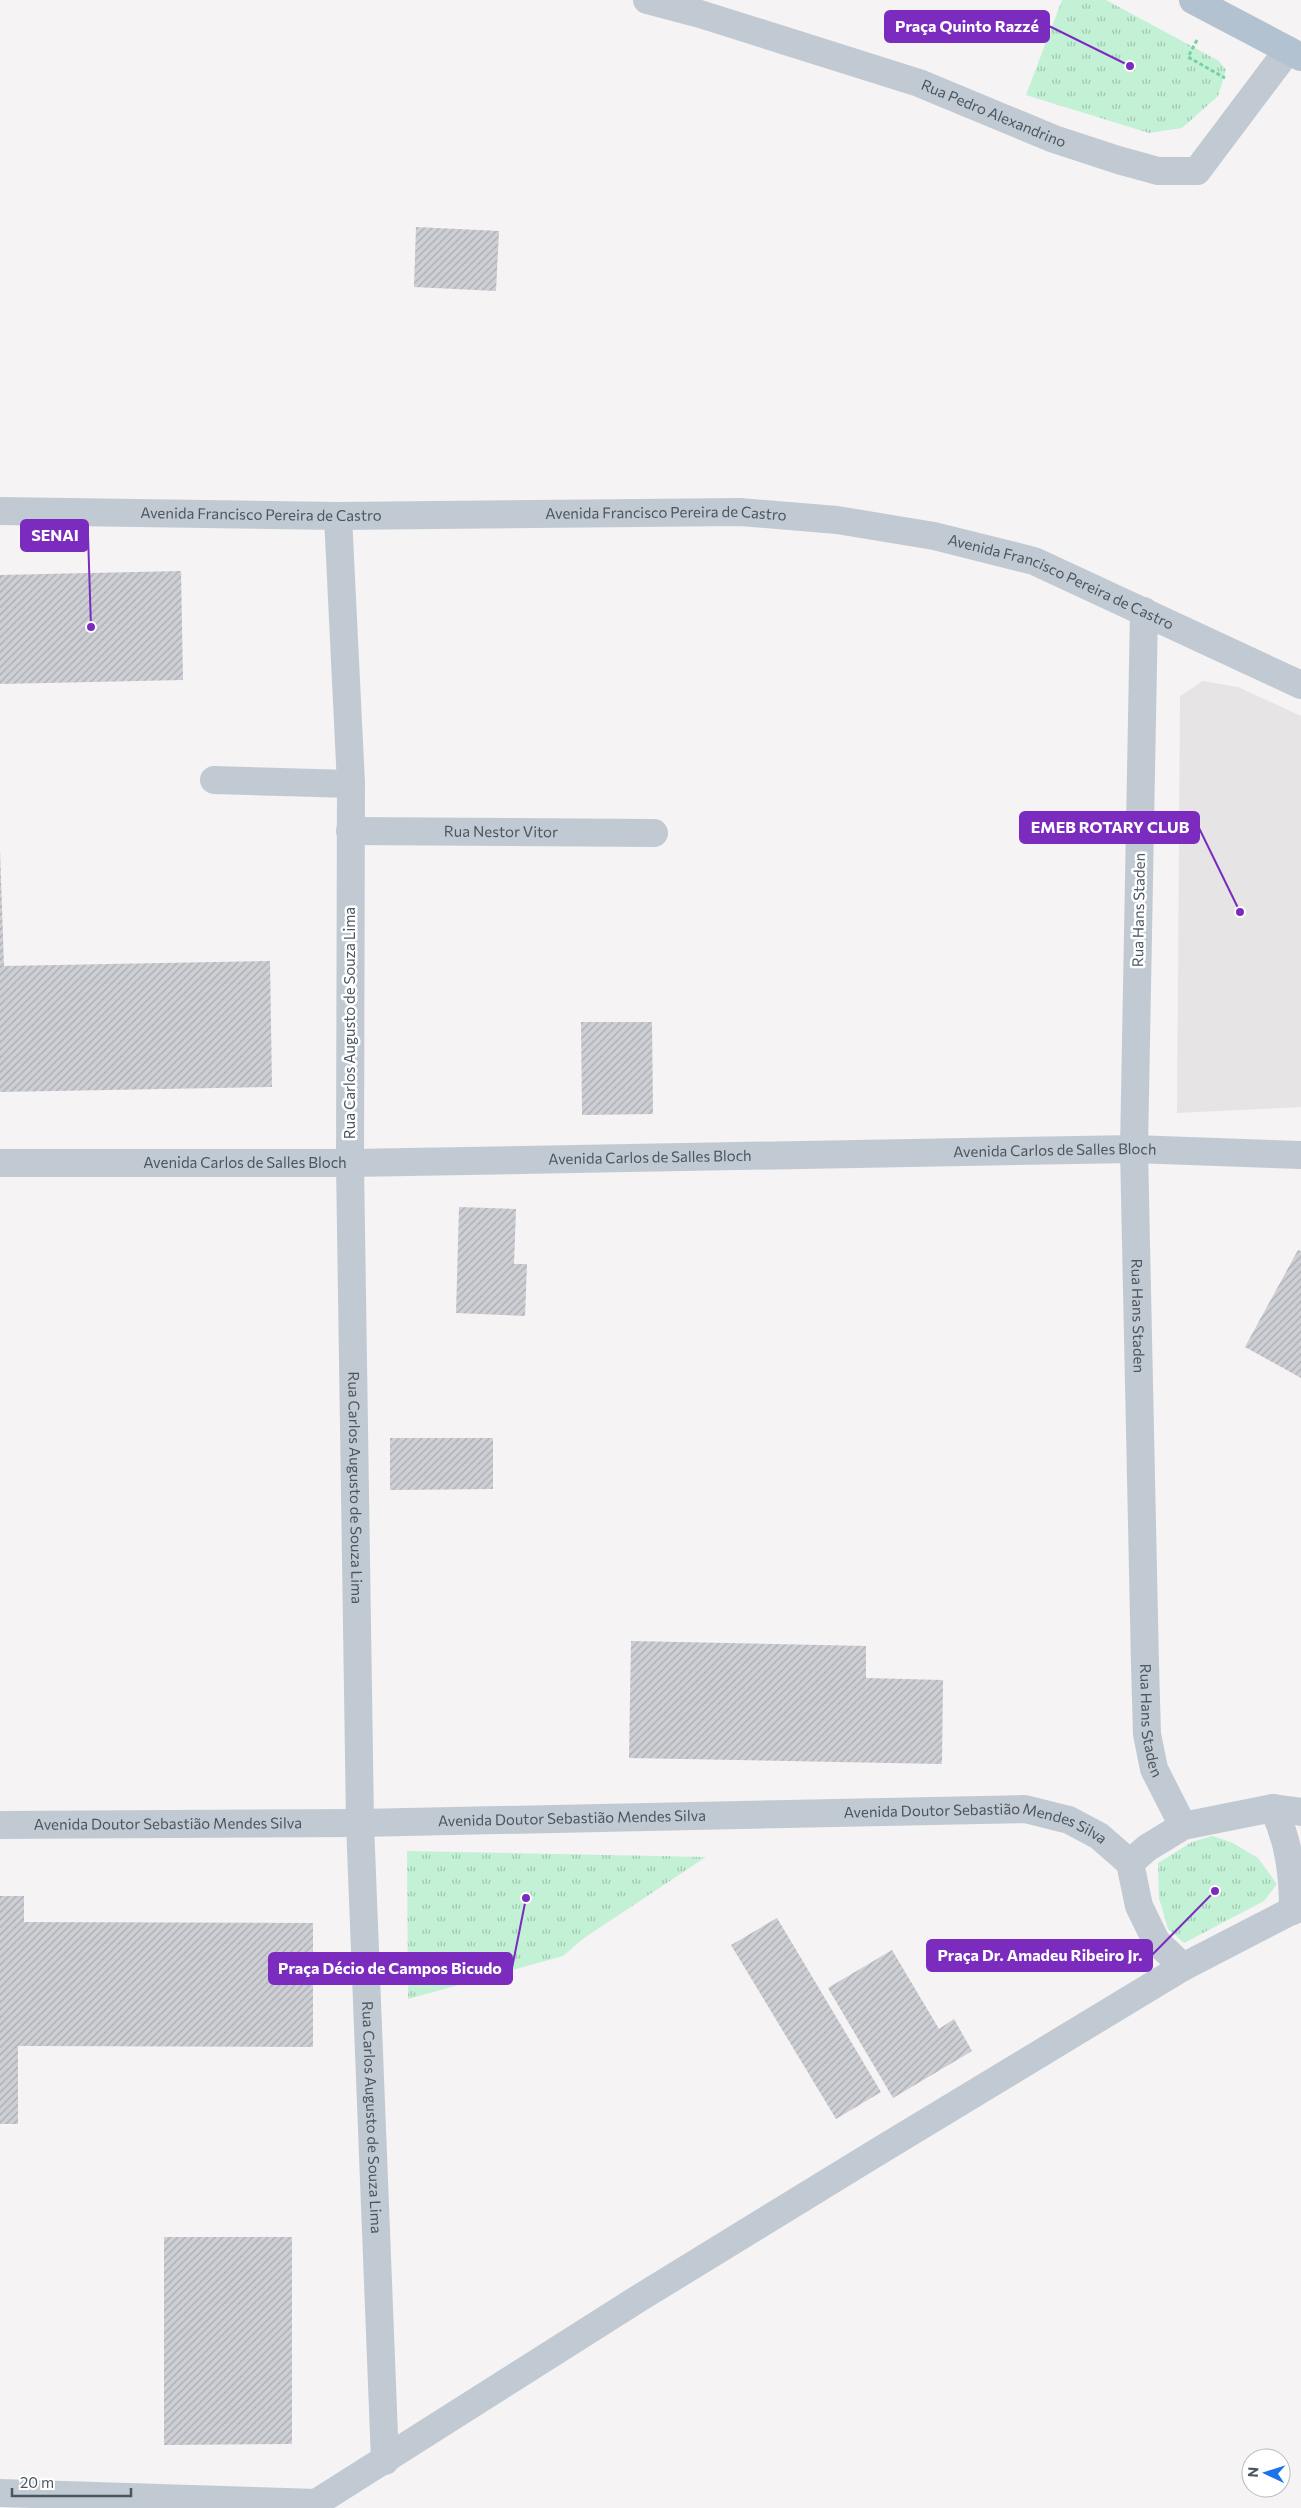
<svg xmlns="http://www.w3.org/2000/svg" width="1301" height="2508" viewBox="0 0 1301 2508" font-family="Commissioner,sans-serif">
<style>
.education{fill:#e6e4e5}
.park{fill:url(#park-tufts)}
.building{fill:url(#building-hatch)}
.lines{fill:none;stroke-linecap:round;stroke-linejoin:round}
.path{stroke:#7ad0a6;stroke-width:3;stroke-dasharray:4 2.5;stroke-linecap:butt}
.minor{stroke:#c1cad2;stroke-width:28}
.major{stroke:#b3c2d1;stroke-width:28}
.labels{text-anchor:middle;stroke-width:5;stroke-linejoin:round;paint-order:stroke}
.street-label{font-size:15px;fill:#4a5661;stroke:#fff}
.leader{fill:none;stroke:#7b2cbf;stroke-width:2}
.callout-dot{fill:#7b2cbf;stroke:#fff;stroke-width:2}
.callout{fill:#7b2cbf;stroke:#7b2cbf;stroke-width:2}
.callout-label{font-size:16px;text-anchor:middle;font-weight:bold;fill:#fff}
</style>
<defs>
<pattern id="park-tufts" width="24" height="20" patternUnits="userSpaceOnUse" patternTransform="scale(1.25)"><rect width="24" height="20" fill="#c3f1d5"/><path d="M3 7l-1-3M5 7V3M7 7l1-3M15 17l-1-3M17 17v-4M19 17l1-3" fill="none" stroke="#a0c6b0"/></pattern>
<pattern id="building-hatch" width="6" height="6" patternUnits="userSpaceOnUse" patternTransform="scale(1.25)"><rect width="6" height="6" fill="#cdcfd5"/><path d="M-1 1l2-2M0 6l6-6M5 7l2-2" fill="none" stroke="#a8abb0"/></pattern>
</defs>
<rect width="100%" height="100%" fill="#f5f3f3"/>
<path class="education" d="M1203,681l35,6 63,29v391l-124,6 3,-417z"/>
<g class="park">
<path d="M1062,0h44l113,61 7,9 -8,26 -36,32 -33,5 -123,-38z"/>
<path d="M1212,1836l19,6 27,16 19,26 -13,17 -80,42 -16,-14 -9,-31 -1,-35 34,-21z"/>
<path d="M407,1851l299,6 -122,81 -21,18 -155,43z"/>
</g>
<g class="building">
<path d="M416,227l83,4 -3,60 -82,-4z"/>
<path d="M181,571l2,109 -183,4v-109z"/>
<path d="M0,850l4,116 266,-5 2,126 -272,5z"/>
<path d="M581,1022h71l1,92 -71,1z"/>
<path d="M459,1207l57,2 -2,55h13l-2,52 -69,-3z"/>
<path d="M1298,1250l3,1v127l-56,-31z"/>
<path d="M390,1438h103v51l-103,1z"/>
<path d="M631,1641l235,5v32l77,2 -1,84 -313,-6z"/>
<path d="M0,1896h24v26l289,1v124l-295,-1v78h-18z"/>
<path d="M777,1918l104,174 -45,27 -105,-174z"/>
<path d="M892,1950l47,79 15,-10 18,32 -79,47 -65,-110z"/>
<path d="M164,2237h128v207l-128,1z"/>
</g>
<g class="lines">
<path class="path" d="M1197,40l-9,17 37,21"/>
<g class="minor">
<path id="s1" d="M647,0l53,14 219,69 135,56 64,21 40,11h39l91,-121"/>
<path id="s2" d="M0,511l338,5 402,-4 97,8 97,16 100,25 267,124"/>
<path id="s3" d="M338,516l13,268 -1,379 10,660 25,638"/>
<path id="s4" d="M1144,611l-10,538 11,516 2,69 7,35 29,57"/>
<path d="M214,780l137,4"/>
<path id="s5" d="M350,831l304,2"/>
<path id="s6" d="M0,1163h350l784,-14 167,6"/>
<path d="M1273,1808c16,33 20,66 20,103"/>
<path id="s7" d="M0,1825l360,-2 665,-14 44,11 30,16 31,27"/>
<path d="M1130,1863l17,-15 36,-22 90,-18 28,4"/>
<path d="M1130,1863l9,43 17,35 27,26"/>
<path d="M0,2493l317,10"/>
<path d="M308,2508l333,-211 238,-146 304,-184 118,-61"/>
</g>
<path class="major" d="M1193,0l108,57"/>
</g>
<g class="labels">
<g class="street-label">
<text dy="5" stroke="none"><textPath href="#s1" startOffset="365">Rua Pedro Alexandrino</textPath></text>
<text dy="5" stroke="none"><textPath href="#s2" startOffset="261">Avenida Francisco Pereira de Castro</textPath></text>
<text dy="5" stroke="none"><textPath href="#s2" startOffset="666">Avenida Francisco Pereira de Castro</textPath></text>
<text dy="5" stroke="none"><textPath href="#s2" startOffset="1071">Avenida Francisco Pereira de Castro</textPath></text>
<text dy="5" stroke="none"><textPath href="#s5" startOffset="151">Rua Nestor Vitor</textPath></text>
<text transform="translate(1139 910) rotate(-89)" y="5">Rua Hans Staden</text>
<text transform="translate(350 1023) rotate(-90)" y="5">Rua Carlos Augusto de Souza Lima</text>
<text dy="5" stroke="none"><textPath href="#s6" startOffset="1055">Avenida Carlos de Salles Bloch</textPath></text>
<text dy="5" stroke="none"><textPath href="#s6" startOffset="650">Avenida Carlos de Salles Bloch</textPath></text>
<text dy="5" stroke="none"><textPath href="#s6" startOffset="245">Avenida Carlos de Salles Bloch</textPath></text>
<text dy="5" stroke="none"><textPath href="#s4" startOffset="705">Rua Hans Staden</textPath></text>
<text dy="5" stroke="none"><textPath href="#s3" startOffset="972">Rua Carlos Augusto de Souza Lima</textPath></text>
<text dy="5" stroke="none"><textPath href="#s4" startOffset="1110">Rua Hans Staden</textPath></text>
<text dy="5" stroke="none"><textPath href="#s7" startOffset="572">Avenida Doutor Sebastião Mendes Silva</textPath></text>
<text dy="5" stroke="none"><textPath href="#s7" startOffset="168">Avenida Doutor Sebastião Mendes Silva</textPath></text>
<text dy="5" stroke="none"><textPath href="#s7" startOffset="978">Avenida Doutor Sebastião Mendes Silva</textPath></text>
<text dy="5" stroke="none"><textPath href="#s3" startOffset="1602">Rua Carlos Augusto de Souza Lima</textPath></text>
</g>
</g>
<path class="leader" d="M1130 66L1049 26M91 627L88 535M1240 912L1199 828M1215 1891L1152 1955M526 1898L512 1968"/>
<g class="callout-dot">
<circle cx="1130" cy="66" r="5"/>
<circle cx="91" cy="627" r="5"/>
<circle cx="1240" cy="912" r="5"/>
<circle cx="1215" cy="1891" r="5"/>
<circle cx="526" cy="1898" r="5"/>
</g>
<g class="callout">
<rect x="885" y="11" width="164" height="31" rx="5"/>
<rect x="21" y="520" width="67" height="31" rx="5"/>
<rect x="1020" y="812" width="179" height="31" rx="5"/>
<rect x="927" y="1940" width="225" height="31" rx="5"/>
<rect x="269" y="1953" width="243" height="31" rx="5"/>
</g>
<g class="callout-label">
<text x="967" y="32">Praça Quinto Razzé</text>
<text x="55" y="541">SENAI</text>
<text x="1110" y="833">EMEB ROTARY CLUB</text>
<text x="1040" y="1961">Praça Dr. Amadeu Ribeiro Jr.</text>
<text x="390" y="1974">Praça Décio de Campos Bicudo</text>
</g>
<g transform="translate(1266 2473) rotate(274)"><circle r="24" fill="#ffffff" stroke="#b7bbc0"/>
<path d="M0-4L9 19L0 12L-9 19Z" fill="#1a73e8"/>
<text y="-8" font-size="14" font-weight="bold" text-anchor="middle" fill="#4a5661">N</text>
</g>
<path d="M12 2488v8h119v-8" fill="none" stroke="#4a5661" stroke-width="2.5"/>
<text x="20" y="2488" font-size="15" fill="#4a5661" stroke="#ffffff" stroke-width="4" paint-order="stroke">20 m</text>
</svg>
